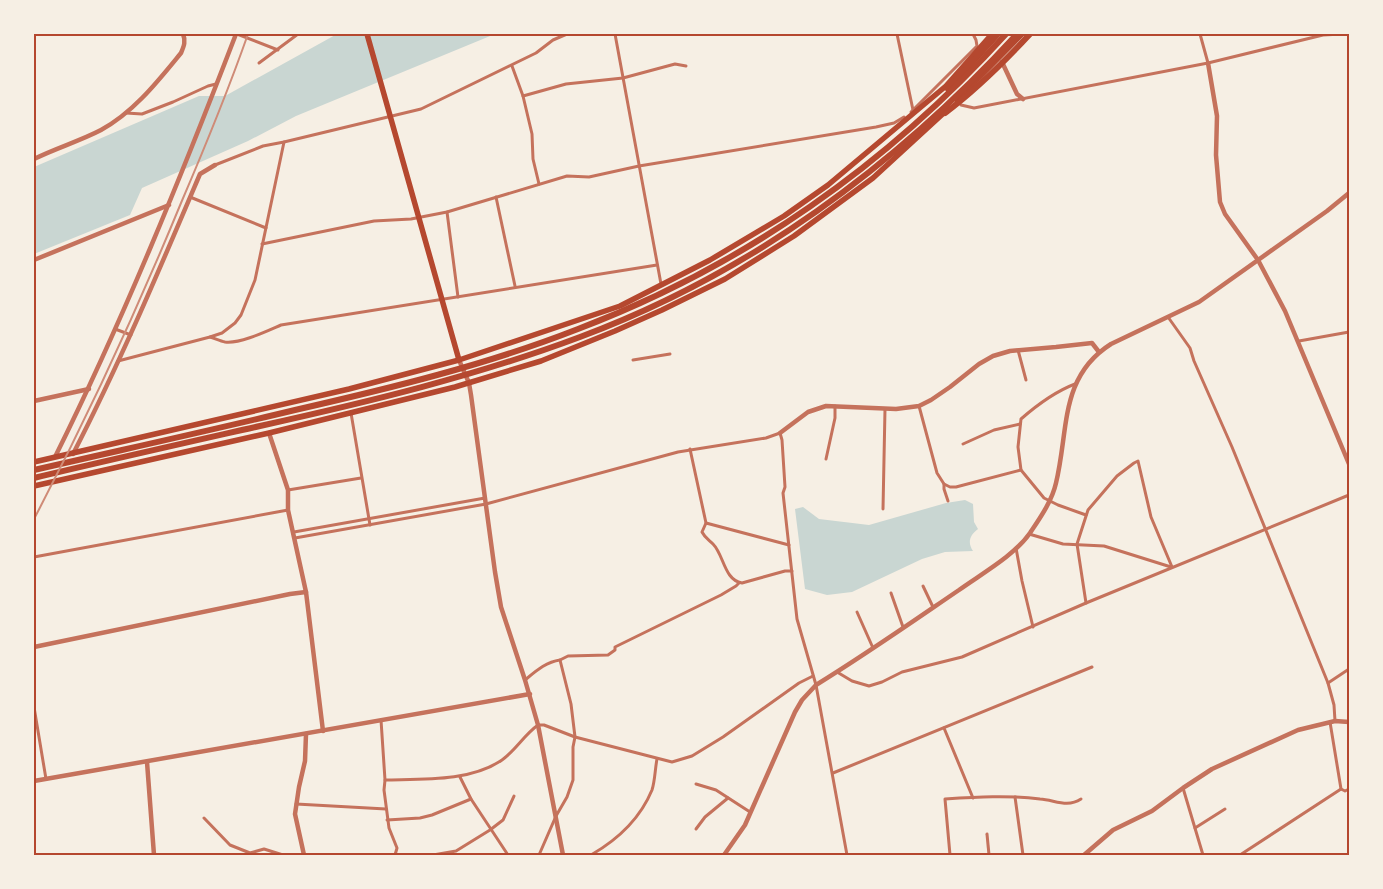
<svg xmlns="http://www.w3.org/2000/svg" width="1383" height="889" viewBox="0 0 1383 889" font-family="'Roboto Condensed',sans-serif">
<style>
.water{fill:#c9d6d2}
.lines{fill:none;stroke-linecap:round;stroke-linejoin:round}
.minor{stroke:#c5725c;stroke-width:3}
.tertiary{stroke:#c5725c;stroke-width:4.5}
.primary{stroke:#b5482f;stroke-width:5.5}
.trunk{stroke:#b5482f;stroke-width:5.5}
.motorway{stroke:#b5482f;stroke-width:6}
.rail{stroke:#cf8b77;stroke-width:2}
.neatline{fill:none;stroke:#b5482f;stroke-width:2}
</style>
<rect width="100%" height="100%" fill="#f6efe4"/>
<g class="water">
<path d="M337,34h158l-199,82 -48,25 -106,47 -12,27 -96,39v-87l165,-71h26z"/>
<path d="M965,500l8,4 1,18 4,7c-8,6 -11,13 -5,22l-28,1 -23,7 -70,33 -25,3 -22,-6 -10,-80 8,-2 16,12 50,6 77,-22z"/>
</g>
<g class="lines">
<g class="minor">
<path d="M237,34l41,16"/>
<path d="M615,34l46,250"/>
<path d="M897,34l16,76"/>
<path d="M1200,34l8,29"/>
<path d="M259,63l39,-29"/>
<path d="M512,66l11,30 9,38 1,25 6,25"/>
<path d="M523,96l43,-12 57,-6 52,-14 11,2"/>
<path d="M961,105l13,3 234,-45 115,-28 19,-1"/>
<path d="M911,112l66,-66 -1,-6 -3,-6"/>
<path d="M126,113l16,1 31,-12 35,-16 8,-2"/>
<path d="M215,165l48,-19 21,-4 137,-33 115,-56 17,-13 14,-6"/>
<path d="M190,197l76,31"/>
<path d="M496,197l19,89"/>
<path d="M447,212l11,85"/>
<path d="M262,244l112,-23 37,-2 36,-7 120,-36 22,1 50,-11 237,-39 18,-4 10,-6"/>
<path d="M1168,317l22,31 4,13 38,86 96,236 6,22 1,16"/>
<path d="M115,329l16,6"/>
<path d="M210,337c4,1 10,4 15,5 15,2 42,-11 56,-17l376,-60"/>
<path d="M1299,341l50,-9"/>
<path d="M1018,350l8,30"/>
<path d="M633,360l37,-6"/>
<path d="M118,361l92,-24 12,-4 13,-10 6,-8 14,-35 29,-138"/>
<path d="M1075,384c-21,8 -38,21 -54,35l-3,28 3,23 23,28 14,7 28,10"/>
<path d="M919,406l18,67 7,11 6,3h6l65,-17"/>
<path d="M351,413l19,112"/>
<path d="M963,444l31,-14 26,-6"/>
<path d="M690,449l16,74 83,22"/>
<path d="M826,459l9,-41v-12"/>
<path d="M944,484v5l4,12"/>
<path d="M288,490l73,-12"/>
<path d="M883,509l2,-100"/>
<path d="M706,523l-4,9c3,6 7,8 11,12 11,11 11,36 29,39l43,-12h7"/>
<path d="M294,532l191,-34"/>
<path d="M1029,534l34,10 41,2 67,21"/>
<path d="M295,538l191,-34 192,-52 88,-14 14,-5 2,7 3,47 -2,6 14,126 19,66 31,170"/>
<path d="M1016,548l6,33 11,46"/>
<path d="M34,557l254,-47"/>
<path d="M923,586l10,21"/>
<path d="M891,593l12,34"/>
<path d="M1086,603l-9,-59 11,-34 29,-34 17,-13 4,-2 13,56 21,50"/>
<path d="M857,612l16,36"/>
<path d="M560,660l8,-4 40,-1 7,-5v-3l106,-52 15,-9 3,-3"/>
<path d="M837,672l15,9 17,5 13,-4 20,-10 60,-15 124,-54 263,-108"/>
<path d="M525,680c11,-9 21,-18 35,-20l11,44 4,33 -2,10v33l-6,17 -11,19 -17,39"/>
<path d="M1328,683l21,-14"/>
<path d="M34,707l12,72"/>
<path d="M381,720l4,60 -1,10 5,38 8,20 -2,7"/>
<path d="M1330,722l11,67"/>
<path d="M944,728l29,70"/>
<path d="M833,773l259,-106"/>
<path d="M460,777l11,22 37,56"/>
<path d="M385,780c37,-1 85,2 117,-20 14,-10 22,-25 36,-35h6l31,12 97,25 20,-6 31,-19 76,-54 14,-7"/>
<path d="M696,784l20,6 34,22"/>
<path d="M1183,788l20,67"/>
<path d="M1015,797l8,58"/>
<path d="M296,804l90,5"/>
<path d="M204,818l26,27 20,8 14,-4 19,6"/>
<path d="M387,820l33,-2 12,-3 39,-16"/>
<path d="M1195,828l30,-19"/>
<path d="M696,829l9,-12 23,-19"/>
<path d="M987,834l2,21"/>
<path d="M433,855l23,-4 34,-21 13,-10 11,-24"/>
<path d="M591,855c26,-15 49,-36 61,-65 3,-9 3,-21 5,-31"/>
<path d="M950,855l-5,-56c31,-2 64,-4 95,0 15,1 27,9 41,0"/>
<path d="M1240,855l101,-66 4,2 4,-2"/>
</g>
<g class="tertiary">
<path d="M1002,62l15,32 6,5"/>
<path d="M1208,63l9,53 -1,39 4,47 5,12 33,46 27,51 64,153"/>
<path d="M34,159c22,-11 46,-18 67,-29 33,-18 57,-49 80,-77 3,-7 5,-12 2,-19"/>
<path d="M34,260l135,-55"/>
<path d="M459,360l10,23 2,12 24,177 6,35 24,73 13,45 25,130"/>
<path d="M34,401l55,-12"/>
<path d="M269,433l19,57v20l18,82 17,139"/>
<path d="M780,433l28,-21 18,-6 70,3 23,-3 12,-6 19,-13 29,-23 14,-8 17,-5 46,-4 36,-4 7,9"/>
<path d="M73,454c47,-91 87,-186 127,-280l15,-9"/>
<path d="M55,457c68,-137 126,-280 181,-423"/>
<path d="M34,647l256,-53 16,-2"/>
<path d="M147,762l7,93"/>
<path d="M34,781l496,-87"/>
<path d="M304,855l-9,-41 4,-27 6,-26 1,-27"/>
<path d="M724,855l21,-30 50,-113 7,-12 14,-15c49,-30 96,-63 143,-95 22,-16 55,-34 71,-57 10,-15 22,-32 26,-50 13,-53 3,-106 55,-139l88,-42 128,-91 22,-18"/>
<path d="M1084,855l29,-25 39,-19 31,-23 29,-19 86,-39 37,-9 14,1"/>
</g>
<path class="primary" d="M367,34l92,326"/>
<g class="trunk">
<path d="M957,100l65,-66"/>
<path d="M34,462l315,-73 110,-29 161,-54 90,-46 74,-44 44,-31 118,-99 46,-52"/>
<path d="M34,486l235,-53 186,-46 86,-26 74,-30 47,-21 63,-31 69,-43 79,-58 74,-68"/>
</g>
<g class="motorway">
<path d="M948,89l50,-55"/>
<path d="M945,113c31,-23 59,-51 85,-79"/>
<path d="M34,470c87,-20 174,-39 261,-60 96,-22 191,-45 283,-81 166,-63 310,-165 428,-295"/>
<path d="M34,478c75,-18 151,-35 226,-52 108,-24 216,-50 320,-89 169,-63 316,-171 437,-303"/>
</g>
<path class="rail" d="M34,519c54,-103 103,-209 147,-316 24,-56 47,-112 67,-169"/>
</g>
<rect width="1383" height="889" fill="none" stroke="#f6efe4" stroke-width="70"/>
<rect x="35" y="35" width="1313" height="819" class="neatline"/>
</svg>
